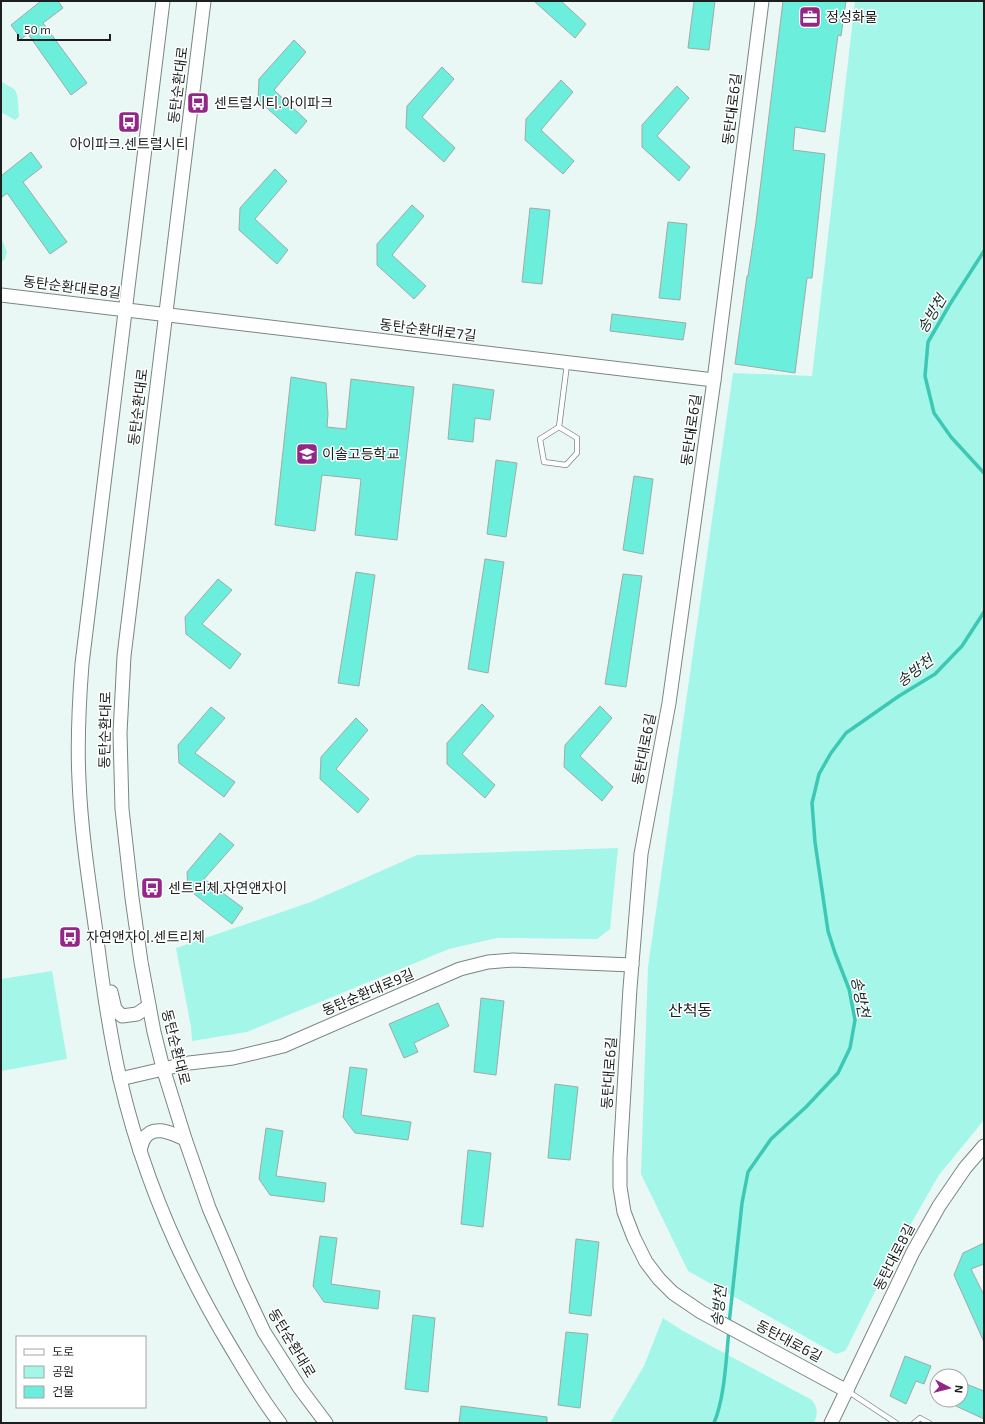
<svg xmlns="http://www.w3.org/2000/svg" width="985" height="1424" viewBox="0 0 985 1424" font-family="'Exo 2','Noto Sans KR',sans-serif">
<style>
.green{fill:#a3f6e8}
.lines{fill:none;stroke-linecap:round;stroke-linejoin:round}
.stream{stroke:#3dc7b5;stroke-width:3.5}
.building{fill:#6beedb;stroke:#9eaba8}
.lane-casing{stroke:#7a8684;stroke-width:6}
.secondary-casing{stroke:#7a8684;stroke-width:15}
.lane{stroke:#fff;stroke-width:4.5}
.secondary{stroke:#fff;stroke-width:13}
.labels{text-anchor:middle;stroke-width:3;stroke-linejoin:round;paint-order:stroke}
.poi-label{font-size:14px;fill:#1b201f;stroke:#fff;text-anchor:start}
.street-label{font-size:14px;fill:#1b201f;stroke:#fff}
.water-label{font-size:15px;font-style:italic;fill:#172e2a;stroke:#fff}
.quarter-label{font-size:16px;fill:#1b201f;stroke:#fff}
</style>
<rect width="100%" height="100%" fill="#eaf8f5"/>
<g class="green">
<path d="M855,1h129v1119l-45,55 -45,78 -46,93 -3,5 -9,3 -148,-83 -47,-97 7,-207 85,-594 79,3z"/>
<path d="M1,81c4,4 10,5 14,9 4,6 3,20 4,27l-4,3 -14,-8z"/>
<path d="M1,238l6,14 -2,7 -4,3z"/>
<path d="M618,848l-8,81 -13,10 -100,-1 -48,11 -202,83 -55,9 -1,-14 -15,-79 135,-46 106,-47z"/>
<path d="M52,971l15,88 -66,12v-92z"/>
<path d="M663,1318l20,13 129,69c6,8 6,14 2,23h-204l34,-57z"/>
</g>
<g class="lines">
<g class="stream">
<path d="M984,251l-34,53 -22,38 -3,34 9,37 17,24 33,36"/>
<path d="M729,1324l13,-121 6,-31 23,-33 35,-32 32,-34 12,-25 5,-28 -6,-31 -14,-36 -7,-22 -13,-89 -3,-39 7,-29 12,-21 15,-20 53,-37 36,-22 27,-28 22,-34"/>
<path d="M714,1423c11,-26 12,-65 15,-93"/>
</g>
</g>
<g class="building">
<path d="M41,1h17l5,7 -20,15 44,60 -16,12 -43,-61 -7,5 -10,-14z"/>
<path d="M534,1h27l25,23 -11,14z"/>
<path d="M694,1h21l-6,49 -21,-2z"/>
<path d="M783,1h63l-5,35 -3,-1 -13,97 -30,-5 -2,23 32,4 -13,124h-5l-12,95 -60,-9 12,-88h1l8,-54z"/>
<path d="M294,40l12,12 -32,38 33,31 -11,13 -38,-34 1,-21z"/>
<path d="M442,67l12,12 -32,38 33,31 -11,14 -38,-34 1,-22z"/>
<path d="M561,80l12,12 -32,38 33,31 -11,13 -38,-34 1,-21z"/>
<path d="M677,86l12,12 -32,38 33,31 -11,14 -37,-34v-22z"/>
<path d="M31,152l11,15 -19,15 44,60 -17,12 -43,-61 -6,5v-22z"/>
<path d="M275,169l12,12 -32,38 33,31 -11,14 -38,-34 1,-22z"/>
<path d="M412,205l12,11 -32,39 34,31 -12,13 -37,-34v-21z"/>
<path d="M530,208l20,2 -8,74 -20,-2z"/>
<path d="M668,222l19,2 -7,76 -21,-2z"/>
<path d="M612,314l74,9 -3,17 -73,-9z"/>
<path d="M291,377l35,6 2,31 -1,13 19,2 5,-50 63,8 -17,153 -42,-5 6,-56 -39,-4 -7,56 -40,-6z"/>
<path d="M453,384l41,6 -4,30 -15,-2 -2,24 -25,-3z"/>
<path d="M496,460l21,3 -11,74 -19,-3z"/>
<path d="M634,476l19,3 -10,75 -20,-4z"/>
<path d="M485,559l19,3 -16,111 -20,-4z"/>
<path d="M356,572l19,3 -16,111 -21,-3z"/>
<path d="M623,574l19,2 -16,111 -21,-3z"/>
<path d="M218,579l14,11 -30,34 39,30 -11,15 -44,-35 -1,-17z"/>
<path d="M482,704l12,12 -32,38 33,31 -10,13 -38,-34v-21z"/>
<path d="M600,706l12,12 -32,38 33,31 -11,14 -38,-34 1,-22z"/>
<path d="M211,707l14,11 -30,35 40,29 -11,15 -45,-34 -1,-18z"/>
<path d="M356,718l12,12 -32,39 33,30 -11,14 -38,-34 1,-22z"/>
<path d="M220,833l14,12 -30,34 39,29 -11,16 -44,-35 -1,-17z"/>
<path d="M481,998l23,3 -8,74 -22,-3z"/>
<path d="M438,1003l11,23 -35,17 4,9 -14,6 -15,-34z"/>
<path d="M350,1067l17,2 -6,46 50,7 -3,18 -53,-7 -12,-16z"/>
<path d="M555,1084l23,3 -8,73 -22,-2z"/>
<path d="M266,1128l17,3 -7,45 50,7 -2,19 -54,-7 -11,-16z"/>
<path d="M468,1150l23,3 -8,74 -22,-3z"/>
<path d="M320,1236l17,2 -6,46 49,7 -2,18 -54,-7 -11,-16z"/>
<path d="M576,1239l23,3 -8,74 -22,-3z"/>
<path d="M984,1243v21l-13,5 13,26v47l-30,-67 9,-22z"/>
<path d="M413,1315l22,3 -7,74 -23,-3z"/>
<path d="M566,1332l22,2 -8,74 -22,-3z"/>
<path d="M905,1356l26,10 -7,18 -8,-3 -10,23 -16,-8z"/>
<path d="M961,1382l23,9v28l-41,-19h18z"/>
<path d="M461,1406l86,11v6h-88z"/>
</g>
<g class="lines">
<g class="lane-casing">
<g id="lane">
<path d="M559,427l-19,12 4,23 22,3 11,-12v-15l-18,-11 8,-63"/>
<path d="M849,1392l47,31"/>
<path d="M914,1423l6,-5 9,5"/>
</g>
</g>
<g class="secondary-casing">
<g id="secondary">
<path d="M163,1l-81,663c-3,39 -5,78 -3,116 2,51 10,102 17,152 6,49 13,99 24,147 22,95 61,186 112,270 15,25 30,51 48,74"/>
<path d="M204,1l-80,655 -4,77 2,76 10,89 9,64 13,70 9,36 22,71 24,69 32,75 23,49 35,55 27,36"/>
<path d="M762,1l-48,379 -45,323 -28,151 -11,134 -10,170v29l4,25 10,26 12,24 13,17 14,14 28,19 146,79"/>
<path d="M1,295l713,85"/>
<path d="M111,992l4,17 7,7 15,-2 12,-8"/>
<path d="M120,1079l69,-16 44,-5 50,-12 177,-77 28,-7 25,-2 119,5"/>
<path d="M140,1151c1,-4 2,-9 4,-12 9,-16 29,-5 41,0"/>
<path d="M831,1423l82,-171 26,-46 26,-38 19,-22"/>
</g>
</g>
<use href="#lane" class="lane"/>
<use href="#secondary" class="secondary"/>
</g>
<defs>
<g id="office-square" transform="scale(1.15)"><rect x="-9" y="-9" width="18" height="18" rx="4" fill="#932788" stroke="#fff"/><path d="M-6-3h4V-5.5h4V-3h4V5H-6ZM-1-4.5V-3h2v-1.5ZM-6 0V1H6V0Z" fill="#fff"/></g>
<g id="bus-square" transform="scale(1.15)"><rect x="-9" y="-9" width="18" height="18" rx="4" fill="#932788" stroke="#fff"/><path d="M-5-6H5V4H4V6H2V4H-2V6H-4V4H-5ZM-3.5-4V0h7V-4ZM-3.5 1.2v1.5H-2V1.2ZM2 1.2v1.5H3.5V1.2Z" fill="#fff"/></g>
<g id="school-square" transform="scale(1.15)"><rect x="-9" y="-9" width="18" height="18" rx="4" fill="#932788" stroke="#fff"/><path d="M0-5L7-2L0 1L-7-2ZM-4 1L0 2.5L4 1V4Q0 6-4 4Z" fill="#fff"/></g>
</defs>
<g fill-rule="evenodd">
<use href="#office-square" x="810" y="17"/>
<use href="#bus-square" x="198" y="103"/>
<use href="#bus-square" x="129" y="122"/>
<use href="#school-square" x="307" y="454"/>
<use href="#bus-square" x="152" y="888"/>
<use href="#bus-square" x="70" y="937"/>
</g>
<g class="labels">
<g class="poi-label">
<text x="826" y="22">정성화물</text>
<text x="214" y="108">센트럴시티.아이파크</text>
<text x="129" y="149" text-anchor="middle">아이파크.센트럴시티</text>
<text x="322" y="459">이솔고등학교</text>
<text x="168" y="893">센트리체.자연앤자이</text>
<text x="86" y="942">자연앤자이.센트리체</text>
</g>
<g class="street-label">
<text transform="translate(178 85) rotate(-83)" y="5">동탄순환대로</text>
<text transform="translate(732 109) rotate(-83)" y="5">동탄대로6길</text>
<text transform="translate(72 287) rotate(7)" y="5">동탄순환대로8길</text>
<text transform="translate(428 330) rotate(7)" y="5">동탄순환대로7길</text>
<text transform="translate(138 407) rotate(-83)" y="5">동탄순환대로</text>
<text transform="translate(691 430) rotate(-82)" y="5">동탄대로6길</text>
<text transform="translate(105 730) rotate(-89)" y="5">동탄순환대로</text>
<text transform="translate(644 749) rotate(-79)" y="5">동탄대로6길</text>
<text transform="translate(368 992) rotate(-23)" y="5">동탄순환대로9길</text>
<text transform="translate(176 1047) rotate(76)" y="5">동탄순환대로</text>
<text transform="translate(609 1073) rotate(-86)" y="5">동탄대로6길</text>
<text transform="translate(894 1257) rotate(-63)" y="5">동탄대로8길</text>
<text transform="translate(789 1341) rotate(28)" y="5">동탄대로6길</text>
<text transform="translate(292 1343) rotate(59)" y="5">동탄순환대로</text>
</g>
<g class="water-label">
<text transform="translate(932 314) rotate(-59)" y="5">송방천</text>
<text transform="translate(915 671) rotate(-37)" y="5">송방천</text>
<text transform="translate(860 997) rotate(79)" y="5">송방천</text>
<text transform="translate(719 1306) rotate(-84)" y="5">송방천</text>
</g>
<g class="quarter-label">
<text x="690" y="1016">산척동</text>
</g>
</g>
<rect width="985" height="1424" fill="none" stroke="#1b201f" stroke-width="4"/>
<rect x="16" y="1336" width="130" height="72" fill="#ffffff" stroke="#a4a6a5"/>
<rect x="24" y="1349" width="20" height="6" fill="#ffffff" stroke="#a4a6a5"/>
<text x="52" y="1356" font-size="12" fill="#1b201f">도로</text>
<rect x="24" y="1366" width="20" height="12" fill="#a3f6e8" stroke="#a4a6a5"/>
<text x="52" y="1376" font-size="12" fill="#1b201f">공원</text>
<rect x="24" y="1386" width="20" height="12" fill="#6beedb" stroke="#a4a6a5"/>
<text x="52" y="1396" font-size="12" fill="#1b201f">건물</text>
<g transform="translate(949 1388) rotate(97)"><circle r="19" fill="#ffffff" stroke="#a4a6a5"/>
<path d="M0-3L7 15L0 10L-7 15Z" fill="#932788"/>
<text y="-6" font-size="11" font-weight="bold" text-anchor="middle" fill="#1b201f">N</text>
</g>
<path d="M18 34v6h92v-6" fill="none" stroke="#1b201f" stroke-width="2"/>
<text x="24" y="34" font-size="12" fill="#1b201f" stroke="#ffffff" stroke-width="3" paint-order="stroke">50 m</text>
</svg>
